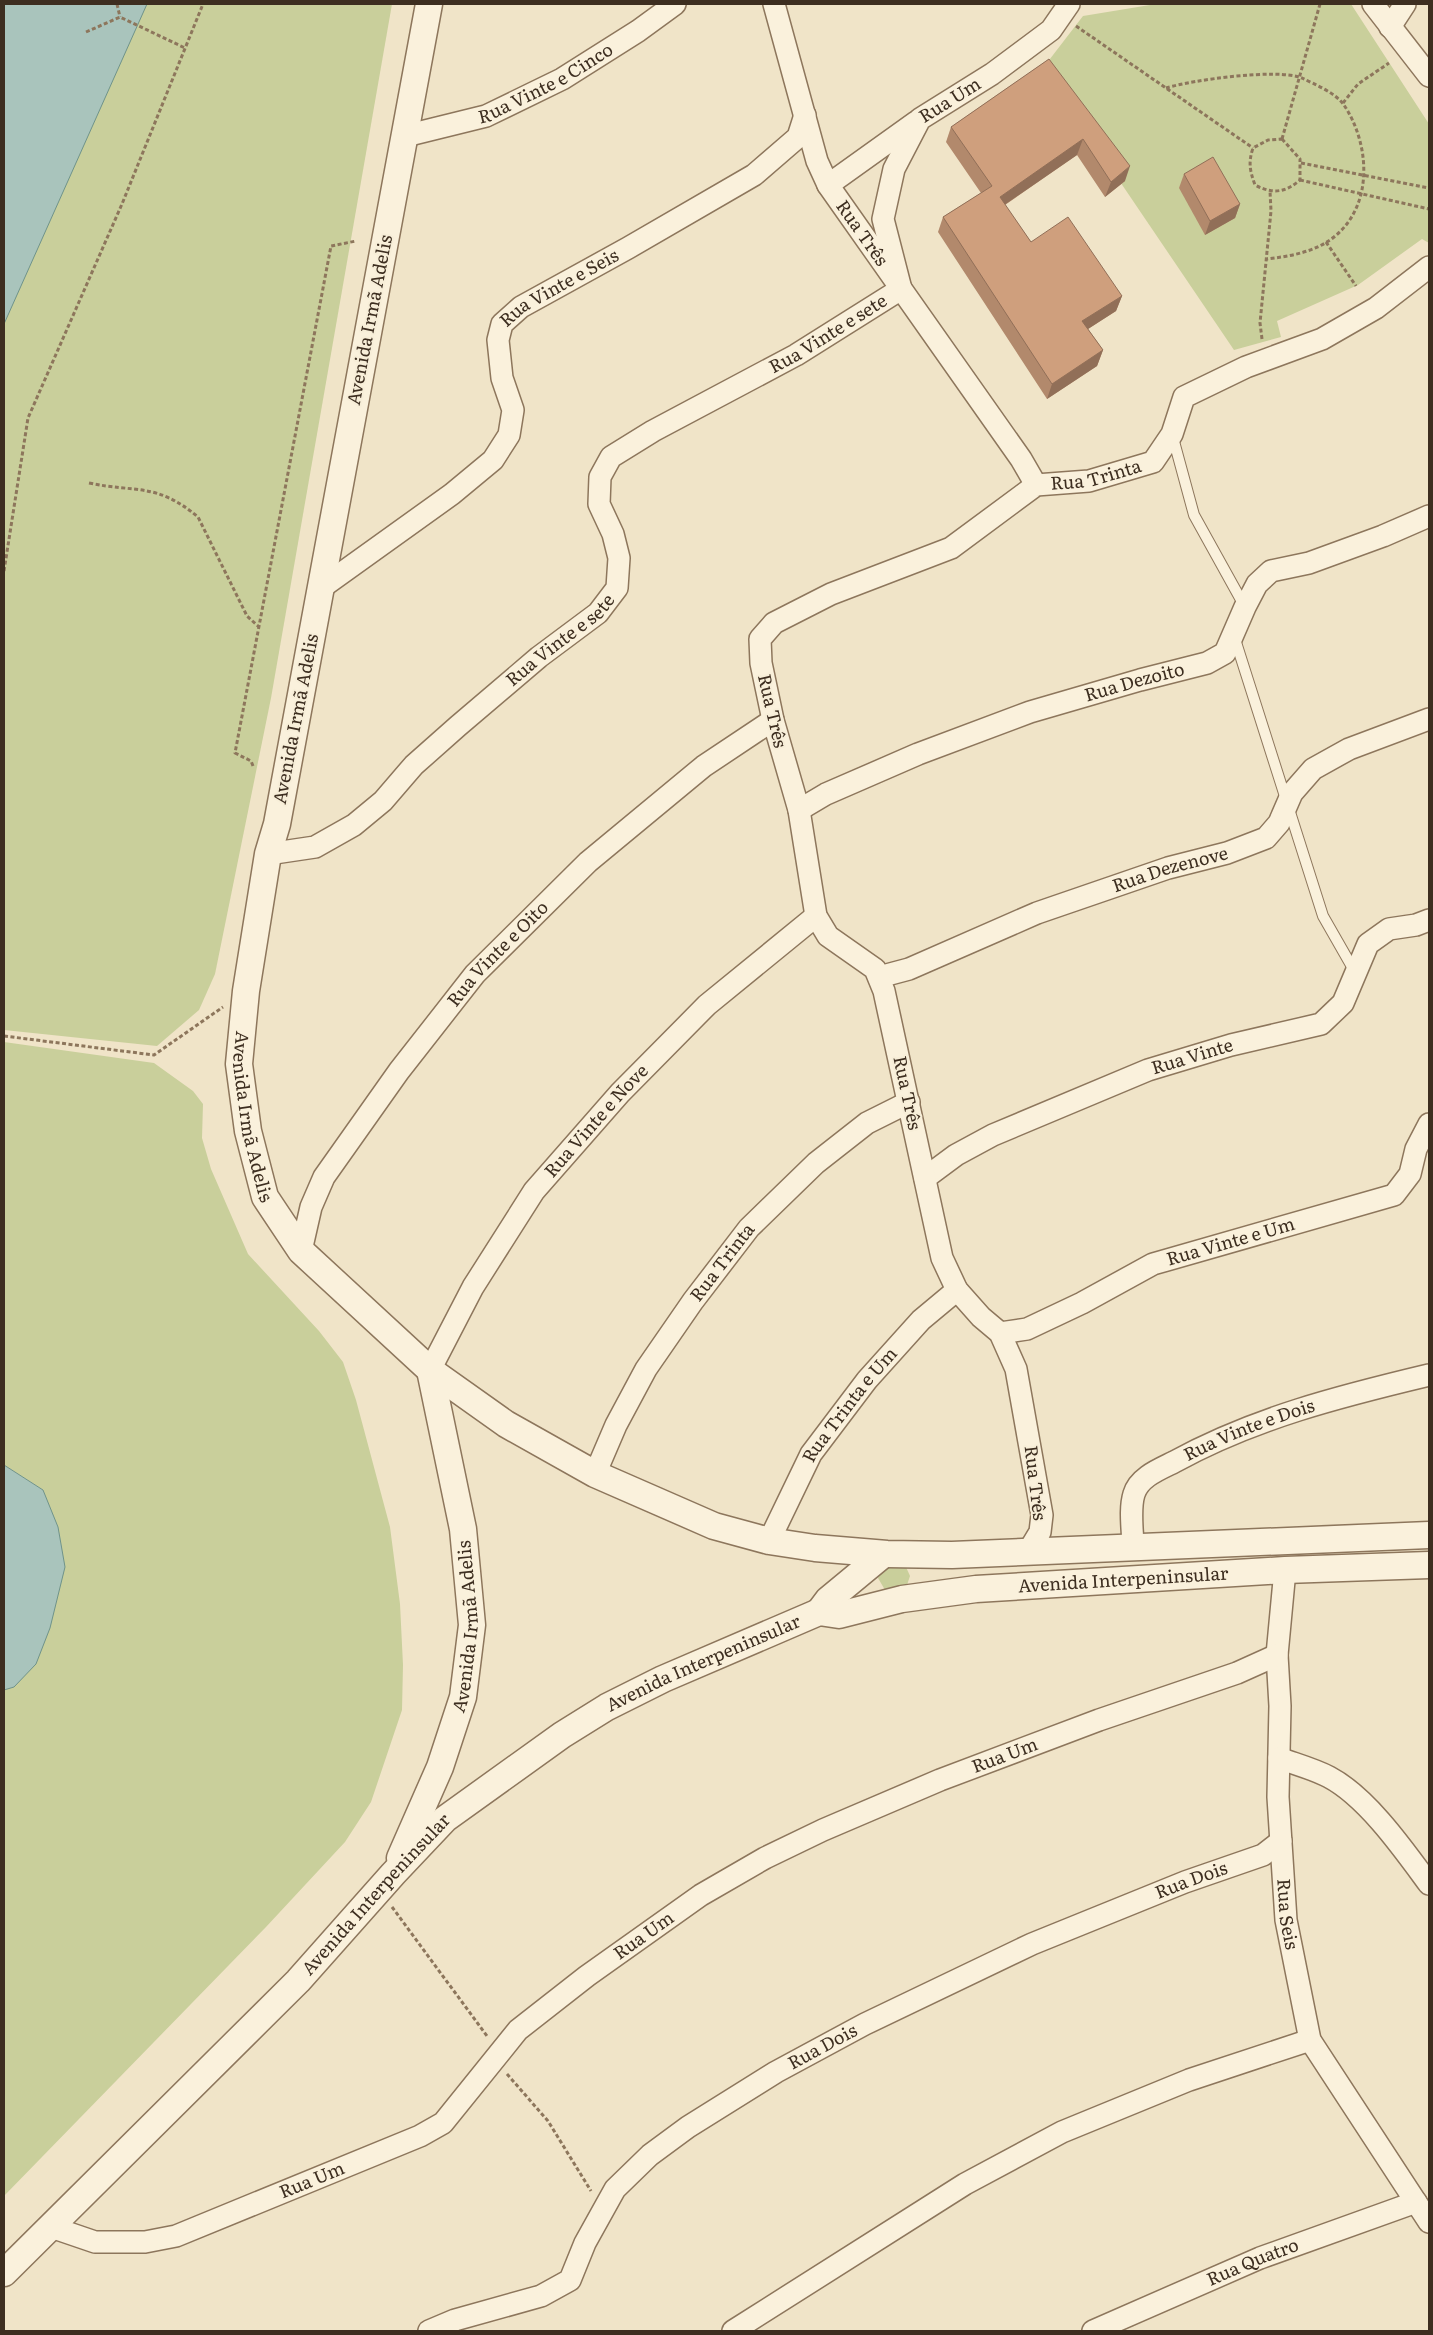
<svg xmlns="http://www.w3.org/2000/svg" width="1433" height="2335" viewBox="0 0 1433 2335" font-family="Literata,serif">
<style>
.green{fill:#c9cf9b}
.water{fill:#a9c4bc;stroke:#6f938a}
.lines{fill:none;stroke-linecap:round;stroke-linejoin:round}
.service-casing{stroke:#8d765c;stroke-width:12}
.minor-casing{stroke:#8d765c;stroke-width:24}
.tertiary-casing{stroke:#8d765c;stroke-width:29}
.path{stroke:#8d765c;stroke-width:3;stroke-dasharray:4 2.5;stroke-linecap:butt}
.service{stroke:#faf1dc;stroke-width:10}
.minor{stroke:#faf1dc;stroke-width:21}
.tertiary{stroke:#faf1dc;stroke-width:26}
.wall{fill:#b2896c}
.shaded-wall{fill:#916f58}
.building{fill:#cf9f7d;stroke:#916f58}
.labels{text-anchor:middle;stroke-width:4;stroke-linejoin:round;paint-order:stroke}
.street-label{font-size:18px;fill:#3d2e20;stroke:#f7eed8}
</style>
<rect width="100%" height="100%" fill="#f0e4c8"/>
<g class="green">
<path d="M4,4h388l-121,694 -56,276 -16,36 -42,36 -153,-16z"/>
<path d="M1156,4h195l78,120v119l-7,-4 -64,46 -81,36 4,16 -47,13 -191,-282 40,-52z"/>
<path d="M4,1042l150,21 39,28 10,13 -1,34 9,31 37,85 71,77 24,31 13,38 34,127 10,77 3,61 -1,45 -31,92 -26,40 -79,85 -262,269v-506l10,-3 29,-197 -39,-25z"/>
<path d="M884,1565l22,2 4,9 -3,9 -22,5 -7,-12z"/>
</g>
<g class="water">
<path d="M4,4h143l-143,320z"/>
<path d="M4,1465l39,25 15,37 7,40 -15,61 -14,36 -22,23 -10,3z"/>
</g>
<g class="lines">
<g class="service-casing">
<g id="service">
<path d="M1172,434l22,81 51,92"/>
<path d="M1234,636l89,280 32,56"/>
</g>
</g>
<g class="minor-casing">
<g id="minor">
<path id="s1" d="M774,4l43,157 11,24 193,274 15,26"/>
<path d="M1373,4l56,72"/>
<path d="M1390,27l15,-23"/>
<path id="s2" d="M405,136l81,-20 76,-37 76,-48 37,-27"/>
<path d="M828,185l88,-63"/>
<path id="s3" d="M321,588l131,-94 41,-34 16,-25 4,-25 -11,-32 -4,-38 4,-16 19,-17 107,-59 126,-73 44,-38 7,-22"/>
<path id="s4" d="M799,810l27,-16 92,-40 112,-42 110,-32 67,-17 18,-10 20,-46 12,-23 14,-13 38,-8 74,-27 46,-20"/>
<path id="s5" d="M268,854l47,-7 39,-22 29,-24 31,-36 44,-39 81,-69 59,-44 19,-25 2,-30 -6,-24 -14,-30 1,-27 11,-20 42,-26 143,-76 105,-66 -18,-70 11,-50 26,-50 72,-45 59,-44 18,-26"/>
<path id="s6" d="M879,977l30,-8 128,-56 131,-45 59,-15 39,-15 13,-15 13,-30 21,-24 36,-20 80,-30"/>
<path id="s7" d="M925,1178l31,-23 37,-20 155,-65 83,-25 90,-21 22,-21 25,-59 21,-15 27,-4 13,-5"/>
<path id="s8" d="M301,1251l10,-44 13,-30 75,-106 76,-97 113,-112 116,-96 69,-46"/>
<path id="s9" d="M1000,1333l27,-4 55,-26 71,-39 241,-69 16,-21 6,-25 13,-25"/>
<path id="s10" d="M430,1370l43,-83 61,-96 86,-98 87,-88 109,-89"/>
<path id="s11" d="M595,1474l21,-49 30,-56 47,-68 56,-73 67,-65 51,-40 42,-21"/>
<path id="s12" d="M769,1541l42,-87 56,-74 54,-60 36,-30"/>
<path id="s13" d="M1133,1548c0,-16 -4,-38 1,-54 5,-17 26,-25 40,-32 80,-44 167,-66 255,-87"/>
<path id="s14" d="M1028,1552l12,-20 2,-17 -26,-146 -16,-36 -19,-16 -24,-27 -15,-32 -58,-267 -9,-22 -47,-33 -12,-20 -17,-106 -26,-90 -12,-57 -1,-24 14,-16 57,-29 120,-46 85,-63 53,-4 64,-19 19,-28 12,-37 62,-30 76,-28 54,-31 53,-41"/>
<path id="s15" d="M1285,1570l-8,85 3,51 -2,91 8,123 24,120 119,182"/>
<path d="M1279,1758c16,6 35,11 50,19 38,20 75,73 100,107"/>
<path id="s16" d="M51,2227l44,15h50l31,-6 244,-100 23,-13 75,-93 69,-54 114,-81 64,-37 58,-28 117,-50 159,-60 138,-47 40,-18"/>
<path id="s17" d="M429,2331l26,-11 86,-24 29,-16 15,-37 30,-54 35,-34 38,-28 88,-55 89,-48 167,-80 153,-62 78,-27 18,-14"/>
<path d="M733,2331l232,-147 97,-52 127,-52 121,-40"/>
<path id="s18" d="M1093,2331l167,-73 156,-56"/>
</g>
</g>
<g class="tertiary-casing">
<g id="tertiary">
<path id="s19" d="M429,4l-152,820 -9,30 -22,137 -7,73 9,67 17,66 36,54 129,119 76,54 89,50 119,52 55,15 46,7 72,6 65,1 477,-20"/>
<path d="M819,1612l9,-12 52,-43"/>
<path id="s20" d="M400,1858l40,-91 23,-70 9,-72 -9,-96 -33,-159"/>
<path id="s21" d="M4,2273l294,-292 95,-107 52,-55 117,-84 45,-28 56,-28 156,-67 20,3 63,-16 74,-10 309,-19 144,-5"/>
</g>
</g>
<g class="path">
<path d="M117,4l3,13"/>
<path d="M1076,26l177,122"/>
<path d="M86,32l34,-15 65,31"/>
<path d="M1166,88c26,-8 112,-20 136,-10 12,6 34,15 42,27 26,39 30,100 -10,132 -19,15 -43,19 -67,22"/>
<path d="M1343,103l15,-19 31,-21"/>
<path d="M1282,139l18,20v21c-15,13 -28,14 -45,5 -5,-14 -7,-22 -2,-37l15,-8z"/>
<path d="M1282,139l38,-135"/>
<path d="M1301,163l128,25"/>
<path d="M1300,180l129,29"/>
<path d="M1326,242l30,44"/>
<path d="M1262,339l-2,-16 11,-112 -1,-20"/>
<path d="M89,483c47,10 67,-1 109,34l49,99 12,11"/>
<path d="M4,571l24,-153 94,-214 81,-200"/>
<path d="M253,766l-2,-5 -16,-8 96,-507 25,-5"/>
<path d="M4,1036l150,19 69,-48"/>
<path d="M392,1907l95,129"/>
<path d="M507,2074l41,47 43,70"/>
</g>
<use href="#service" class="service"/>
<use href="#minor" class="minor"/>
<use href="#tertiary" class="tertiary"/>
</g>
<g class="wall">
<path d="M1049,59l76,122 -20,16 -28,-42 -72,50 26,37 91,54 -6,15 -28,18 15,21 -6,16 -50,33 -109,-167 5,-15 38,-24 -35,-51 5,-15z"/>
<path d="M1184,174l56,30 -5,14 -30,17 -26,-47z"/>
</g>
<g class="shaded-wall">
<path d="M1083,139l-6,16 -83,57 6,-15z"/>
<path d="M1130,166l-5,15 -20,16 6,-15z"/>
<path d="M1240,204l-5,14 -30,17 5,-14z"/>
<path d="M1122,296l-6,15 -39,25 5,-15z"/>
<path d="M1103,350l-6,16 -50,33 5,-15z"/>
</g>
<g class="building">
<path d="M1049,59l81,107 -19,16 -28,-43 -83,58 31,45 37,-25 54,79 -40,25 21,29 -51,34 -109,-167 49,-31 -41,-59z"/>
<path d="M1213,157l27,47 -30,17 -26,-47z"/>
</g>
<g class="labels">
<g class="street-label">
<text dy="6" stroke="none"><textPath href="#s2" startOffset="151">Rua Vinte e Cinco</textPath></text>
<text dy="6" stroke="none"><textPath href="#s5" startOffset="1136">Rua Um</textPath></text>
<text dy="6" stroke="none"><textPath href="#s1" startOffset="248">Rua Três</textPath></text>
<text dy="6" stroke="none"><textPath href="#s3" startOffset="426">Rua Vinte e Seis</textPath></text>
<text transform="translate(370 320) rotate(-79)" y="6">Avenida Irmã Adelis</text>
<text dy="6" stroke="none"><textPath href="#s5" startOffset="835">Rua Vinte e sete</textPath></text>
<text dy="6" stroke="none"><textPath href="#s14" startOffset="1366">Rua Trinta</textPath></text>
<text dy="6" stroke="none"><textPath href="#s5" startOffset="370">Rua Vinte e sete</textPath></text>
<text dy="6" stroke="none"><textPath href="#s4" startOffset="360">Rua Dezoito</textPath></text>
<text transform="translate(772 711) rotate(77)" y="6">Rua Três</text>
<text transform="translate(296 719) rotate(-79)" y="6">Avenida Irmã Adelis</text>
<text dy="6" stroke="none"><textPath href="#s6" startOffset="311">Rua Dezenove</textPath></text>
<text dy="6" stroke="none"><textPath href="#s8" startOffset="361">Rua Vinte e Oito</textPath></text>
<text dy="6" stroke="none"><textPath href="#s7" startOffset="295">Rua Vinte</textPath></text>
<text transform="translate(907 1093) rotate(78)" y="6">Rua Três</text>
<text dy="6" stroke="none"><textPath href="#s19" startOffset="1131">Avenida Irmã Adelis</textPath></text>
<text dy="6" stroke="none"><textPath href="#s10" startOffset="301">Rua Vinte e Nove</textPath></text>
<text dy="6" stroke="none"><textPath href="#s9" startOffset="250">Rua Vinte e Um</textPath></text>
<text dy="6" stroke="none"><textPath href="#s11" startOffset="248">Rua Trinta</textPath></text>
<text dy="6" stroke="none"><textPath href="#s12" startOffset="159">Rua Trinta e Um</textPath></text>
<text dy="6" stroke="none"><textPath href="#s13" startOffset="189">Rua Vinte e Dois</textPath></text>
<text transform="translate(1035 1483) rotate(83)" y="6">Rua Três</text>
<text dy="6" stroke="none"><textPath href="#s21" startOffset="1370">Avenida Interpeninsular</textPath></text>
<text dy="6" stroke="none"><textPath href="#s20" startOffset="244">Avenida Irmã Adelis</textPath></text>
<text dy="6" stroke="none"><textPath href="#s21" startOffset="936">Avenida Interpeninsular</textPath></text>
<text dy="6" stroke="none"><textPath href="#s16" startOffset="1100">Rua Um</textPath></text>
<text dy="6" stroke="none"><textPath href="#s17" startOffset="910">Rua Dois</textPath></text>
<text dy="6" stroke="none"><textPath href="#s21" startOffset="531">Avenida Interpeninsular</textPath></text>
<text dy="6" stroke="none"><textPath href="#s15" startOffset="345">Rua Seis</textPath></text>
<text dy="6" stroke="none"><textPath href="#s16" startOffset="695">Rua Um</textPath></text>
<text dy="6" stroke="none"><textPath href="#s17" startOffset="505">Rua Dois</textPath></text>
<text dy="6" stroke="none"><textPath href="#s16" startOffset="275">Rua Um</textPath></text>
<text dy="6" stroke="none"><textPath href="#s18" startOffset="174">Rua Quatro</textPath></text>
</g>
</g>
<rect width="1433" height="2335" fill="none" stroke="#3d2e20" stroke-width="10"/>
</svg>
